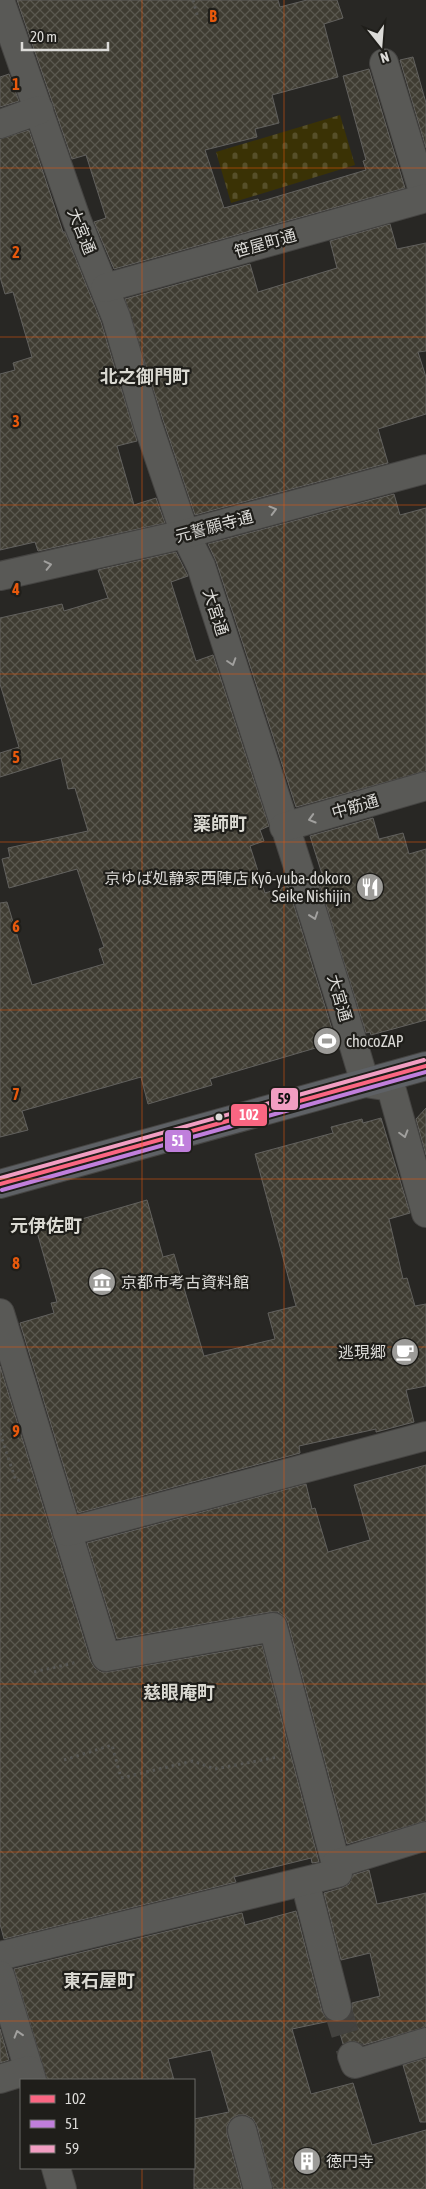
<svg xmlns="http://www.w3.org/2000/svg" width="426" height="2189" viewBox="0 0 426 2189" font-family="'Asap Condensed','Noto Sans JP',sans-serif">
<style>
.cemetery{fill:url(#cemetery-stones)}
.building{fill:url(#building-cross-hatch);stroke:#62615e}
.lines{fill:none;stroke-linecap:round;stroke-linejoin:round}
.minor-tunnel{stroke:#43423f;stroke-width:28;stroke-dasharray:28 14;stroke-linecap:butt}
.minor-casing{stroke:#454442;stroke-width:30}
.major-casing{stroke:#454442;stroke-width:30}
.path{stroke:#575754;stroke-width:3;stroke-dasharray:2.5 4;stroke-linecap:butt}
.minor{stroke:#595956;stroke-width:28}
.major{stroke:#5e6165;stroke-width:28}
.bus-1-casing{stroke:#1f1e1a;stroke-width:8}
.bus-2-casing{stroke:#1f1e1a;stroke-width:8}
.bus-3-casing{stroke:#1f1e1a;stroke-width:8}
.bus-1{stroke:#fa6682;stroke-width:4}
.bus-2{stroke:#c07fdc;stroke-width:4}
.bus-3{stroke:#f19ec2;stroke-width:4}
.oneway{stroke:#a1a09e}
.grid{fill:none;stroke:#e8590c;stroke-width:1;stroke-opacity:0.55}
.bus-dot{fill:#dcdbd8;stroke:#1f1e1a;stroke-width:2}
.labels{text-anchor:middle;stroke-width:4.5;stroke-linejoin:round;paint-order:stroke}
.street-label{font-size:16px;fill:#dcdbd8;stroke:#1f1e1a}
.poi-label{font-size:16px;fill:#dcdbd8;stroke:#1f1e1a;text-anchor:start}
.neighbourhood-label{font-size:18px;font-weight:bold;fill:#dad9d2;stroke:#1f1e1a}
.grid-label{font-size:16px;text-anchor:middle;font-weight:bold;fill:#e8590c;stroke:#1f1e1a;stroke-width:4.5;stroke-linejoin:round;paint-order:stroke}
.line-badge{stroke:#1f1e1a;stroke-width:2}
.badge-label{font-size:14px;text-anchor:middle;font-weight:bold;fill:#fff}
.pale-badge-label{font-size:14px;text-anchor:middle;font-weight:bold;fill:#111}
</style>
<defs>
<pattern id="cemetery-stones" width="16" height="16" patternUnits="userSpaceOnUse" patternTransform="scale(1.25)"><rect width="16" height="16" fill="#3a3205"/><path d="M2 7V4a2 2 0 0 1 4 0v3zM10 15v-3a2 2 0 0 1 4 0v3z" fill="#564f29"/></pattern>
<pattern id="building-cross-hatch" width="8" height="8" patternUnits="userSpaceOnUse" patternTransform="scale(1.25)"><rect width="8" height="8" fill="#3f3c32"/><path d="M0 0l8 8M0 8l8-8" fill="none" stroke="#5a584f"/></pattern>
</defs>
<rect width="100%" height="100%" fill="#282724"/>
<path class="cemetery" d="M340,115l15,50 -124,38 -15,-51z"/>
<g class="building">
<path d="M17,0h261l2,7 27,-7h30l6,18 -19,6 14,53 -66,18 7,28 -24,6 2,8 -52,13 19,58 34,-9 1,3 107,-32 -3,-9 3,-1 -23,-84 26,-7 36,119 -291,81 -20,-47 12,-4 -20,-63 -14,4z"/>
<path d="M413,57l13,46v45l-26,-88z"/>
<path d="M9,74l10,27 -19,6v-30z"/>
<path d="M29,130l34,102h2l36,90 36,119 -20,5 17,59 22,-7 9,25 -127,28 -3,-9 -35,8v-176l15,-4 -2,-7 19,-6 -19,-65 -8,2 -5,-17v-138z"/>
<path d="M390,224l7,25 29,-6v108l-8,1 8,25v37l-48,15 10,34 -193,52 -32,-95 -38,-121 125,-35 8,28 79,-24 -7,-27z"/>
<path d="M394,494l6,21 26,-7v263l-130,36 -80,-246 -8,-17z"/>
<path d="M176,552l12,24 -17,6 25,79 17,-6 56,171 -9,4 4,11 -14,5 15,47 23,-7 48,156 -126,37 2,6 -64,19 -7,-27 -119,34 6,19 -28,7v-234l7,-1 25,83 72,-21 -5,-15 5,-2 -27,-78 -68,19 -7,-29 8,-2 -2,-9 80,-17 -13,-43 -7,1 -7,-31 -61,19v-24l19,-6 -19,-63v-66l62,-14 2,7 44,-13 -10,-28z"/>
<path d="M373,818l6,21 24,-6 6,21 17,-5v171l-55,15 -1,-3 -4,1 -49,-157 5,-2 -12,-38z"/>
<path d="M426,1108v47l-10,-36z"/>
<path d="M381,1118l29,95 -21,6 14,60 4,-1 8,28 11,-2v82l-20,4 8,32 -38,10v-3l-77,17 1,7 -222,60 -58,-190 34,-10 -3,-10 6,-1 -20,-70 110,-32 16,57 11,-3 30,102 71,-17 -7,-26 28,-7 -41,-152 78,-21 -2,-6 31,-8 1,4z"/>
<path d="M0,1366l91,296 4,6 6,4h8l153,-27 57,217 -7,1 -1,-5 -77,19 2,5 -232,57 -4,-15z"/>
<path d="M426,1465v356l-79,23 -59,-221 -3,-6 -7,-5h-8l-153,27 -30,-96 219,-59 6,25 3,-1 13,44 42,-12 -16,-55z"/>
<path d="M369,1870l8,34 49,-11v134l-63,18 -9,-4 -11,3 -6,-22 11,-4 4,-7v-8l28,-7 -10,-43 -29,7 -17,-67 18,-5 7,-4 4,-9z"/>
<path d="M296,1911l26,100 4,7 4,3 -38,8 19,65 42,-11 19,62 54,-15v59h-153l-16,-63 -4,-7 -7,-4h-8l-7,4 -4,7v8l15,55h-48v-70l35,-7 -18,-62 -43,9 6,21h-127l-33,-111 228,-56 3,12z"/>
<path d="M0,2029l9,31 -9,3z"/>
<path d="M426,2058v64h-6l-17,-57z"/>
</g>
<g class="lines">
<path class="minor-tunnel" d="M337,2007l15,49"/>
<g class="minor-casing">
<g id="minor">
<path d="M0,0l77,221 39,96 32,108 37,109 16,32c55,172 113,344 164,517l26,4 35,126"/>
<path d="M384,63l41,135"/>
<path d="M0,124l39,-14"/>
<path d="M105,288l321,-90"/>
<path d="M0,576l185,-42 241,-65"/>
<path d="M284,827l142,-41"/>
<path d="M0,1313l106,344 167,-30 63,237"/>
<path d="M67,1532l359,-96"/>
<path d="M305,1882l32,125"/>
<path d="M0,1956l338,-83 -2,-9 90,-28"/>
<path d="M0,1975l32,105"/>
<path d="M352,2056l3,8 71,-22"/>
<path d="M0,2079l29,-9"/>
<path d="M242,2130l16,59"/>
<path d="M56,2168l6,21"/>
</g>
</g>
<g class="major-casing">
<path id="major" d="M0,1184l426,-118"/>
</g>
<g class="path">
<path d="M193,0l5,18"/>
<path d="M0,1433l16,48 5,-1"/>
<path d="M34,1672l44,-10"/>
<path d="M64,1760l48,-15 9,33 72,-17 22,8 63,-12"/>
</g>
<use href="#minor" class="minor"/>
<use href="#major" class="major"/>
<g class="bus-1-casing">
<path id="bus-1" d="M0,1184l426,-118"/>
</g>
<g class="bus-2-casing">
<path id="bus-2" d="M2,1190l424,-118"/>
</g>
<g class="bus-3-casing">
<path id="bus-3" d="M0,1178l424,-118"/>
</g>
<use href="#bus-1" class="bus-1"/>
<use href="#bus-2" class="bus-2"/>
<use href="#bus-3" class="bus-3"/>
</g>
<defs><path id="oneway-chevron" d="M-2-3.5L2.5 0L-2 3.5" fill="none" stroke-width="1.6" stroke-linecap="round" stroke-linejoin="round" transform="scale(1.25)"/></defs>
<g class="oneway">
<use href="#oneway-chevron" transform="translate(273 510) rotate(-15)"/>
<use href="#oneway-chevron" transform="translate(48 565) rotate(-13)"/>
<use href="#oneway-chevron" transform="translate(232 662) rotate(72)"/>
<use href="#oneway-chevron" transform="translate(312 819) rotate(164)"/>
<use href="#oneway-chevron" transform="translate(314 916) rotate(71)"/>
<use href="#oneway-chevron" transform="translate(404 1134) rotate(74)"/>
<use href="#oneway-chevron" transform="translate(18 2034) rotate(-107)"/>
</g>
<path class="grid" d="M142,0v2080M284,0v2189M0,168h426M0,337h426M0,505h426M0,674h426M0,842h426M0,1010h426M0,1179h426M0,1347h426M0,1515h426M0,1684h426M0,1852h426M0,2021h426M142,2168v21"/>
<defs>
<g id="restaurant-disc" transform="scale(1.4375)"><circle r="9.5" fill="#9d9c99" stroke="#1f1e1a"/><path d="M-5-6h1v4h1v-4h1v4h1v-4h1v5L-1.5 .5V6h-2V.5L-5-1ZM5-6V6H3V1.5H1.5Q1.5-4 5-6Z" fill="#fff"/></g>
<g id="stadium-disc" transform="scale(1.4375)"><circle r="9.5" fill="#9d9c99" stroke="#1f1e1a"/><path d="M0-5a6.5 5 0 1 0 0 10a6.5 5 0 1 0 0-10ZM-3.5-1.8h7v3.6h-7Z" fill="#fff"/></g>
<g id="museum-disc" transform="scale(1.4375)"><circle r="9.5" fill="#9d9c99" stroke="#1f1e1a"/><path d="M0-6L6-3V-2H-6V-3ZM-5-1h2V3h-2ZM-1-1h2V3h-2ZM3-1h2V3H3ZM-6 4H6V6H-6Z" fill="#fff"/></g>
<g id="cafe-disc" transform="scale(1.4375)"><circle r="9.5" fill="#9d9c99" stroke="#1f1e1a"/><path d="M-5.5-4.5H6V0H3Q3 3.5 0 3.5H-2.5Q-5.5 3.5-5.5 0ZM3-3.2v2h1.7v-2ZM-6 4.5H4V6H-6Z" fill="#fff"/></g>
<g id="building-disc" transform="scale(1.4375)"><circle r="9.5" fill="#9d9c99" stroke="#1f1e1a"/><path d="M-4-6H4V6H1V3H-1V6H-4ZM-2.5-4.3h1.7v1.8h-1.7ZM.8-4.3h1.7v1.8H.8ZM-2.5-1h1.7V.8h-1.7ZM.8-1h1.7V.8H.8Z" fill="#fff"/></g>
</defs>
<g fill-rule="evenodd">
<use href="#restaurant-disc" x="370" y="887"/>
<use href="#stadium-disc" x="327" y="1041"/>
<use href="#museum-disc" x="102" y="1282"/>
<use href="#cafe-disc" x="405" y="1352"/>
<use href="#building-disc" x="307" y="2161"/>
</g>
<circle class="bus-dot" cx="219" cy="1117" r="4.5"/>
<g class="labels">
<g class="street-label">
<text transform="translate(82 231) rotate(68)" y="6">大宮通</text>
<text transform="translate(265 243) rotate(-16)" y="6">笹屋町通</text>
<text transform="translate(214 526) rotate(-15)" y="6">元誓願寺通</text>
<text transform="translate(216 612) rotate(72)" y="6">大宮通</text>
<text transform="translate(355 806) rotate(-16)" y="6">中筋通</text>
<text transform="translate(340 998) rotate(74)" y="6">大宮通</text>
</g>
<g class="poi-label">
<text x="351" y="884" text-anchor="end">京ゆば処静家西陣店 Kyō-yuba-dokoro<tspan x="351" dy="18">Seike Nishijin</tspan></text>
<text x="346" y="1047">chocoZAP</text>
<text x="121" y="1288">京都市考古資料館</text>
<text x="386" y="1358" text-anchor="end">逃現郷</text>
<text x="326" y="2167">徳円寺</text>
</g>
<g class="neighbourhood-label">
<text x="145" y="383">北之御門町</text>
<text x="220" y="830">薬師町</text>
<text x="46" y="1232">元伊佐町</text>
<text x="179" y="1699">慈眼庵町</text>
<text x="99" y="1987">東石屋町</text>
</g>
</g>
<g class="grid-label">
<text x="213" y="22">B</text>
<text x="16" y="90">1</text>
<text x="16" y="258">2</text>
<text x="16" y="427">3</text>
<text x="16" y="595">4</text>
<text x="16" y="763">5</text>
<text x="16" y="932">6</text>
<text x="16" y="1100">7</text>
<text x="16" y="1269">8</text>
<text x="16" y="1437">9</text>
</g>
<g class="line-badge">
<rect x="270" y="1087" width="29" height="24" rx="5" fill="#f19ec2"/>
<rect x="230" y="1103" width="38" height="24" rx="5" fill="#fa6682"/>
<rect x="164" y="1129" width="28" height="24" rx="5" fill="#c07fdc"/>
</g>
<g class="badge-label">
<text x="249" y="1120">102</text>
<text x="178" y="1146">51</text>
</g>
<g class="pale-badge-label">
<text x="284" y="1104">59</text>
</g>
<rect x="20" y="2079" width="175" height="90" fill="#1f1e1a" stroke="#6b6a66"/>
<rect x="30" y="2095" width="25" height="8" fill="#fa6682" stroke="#6b6a66"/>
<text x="65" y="2104" font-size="15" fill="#dcdbd8">102</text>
<rect x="30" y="2120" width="25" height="8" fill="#c07fdc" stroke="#6b6a66"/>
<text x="65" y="2129" font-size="15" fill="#dcdbd8">51</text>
<rect x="30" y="2145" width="25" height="8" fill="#f19ec2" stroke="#6b6a66"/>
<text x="65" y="2154" font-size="15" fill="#dcdbd8">59</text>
<g transform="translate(381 45) rotate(163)" stroke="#1f1e1a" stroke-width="4" paint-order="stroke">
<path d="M0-4L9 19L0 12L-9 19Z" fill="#dcdbd8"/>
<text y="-8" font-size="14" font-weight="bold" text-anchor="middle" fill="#dcdbd8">N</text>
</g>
<path d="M22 42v8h86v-8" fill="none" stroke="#dcdbd8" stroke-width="2.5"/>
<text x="30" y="42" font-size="15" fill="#dcdbd8" stroke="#1f1e1a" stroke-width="4" paint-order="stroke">20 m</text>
</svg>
